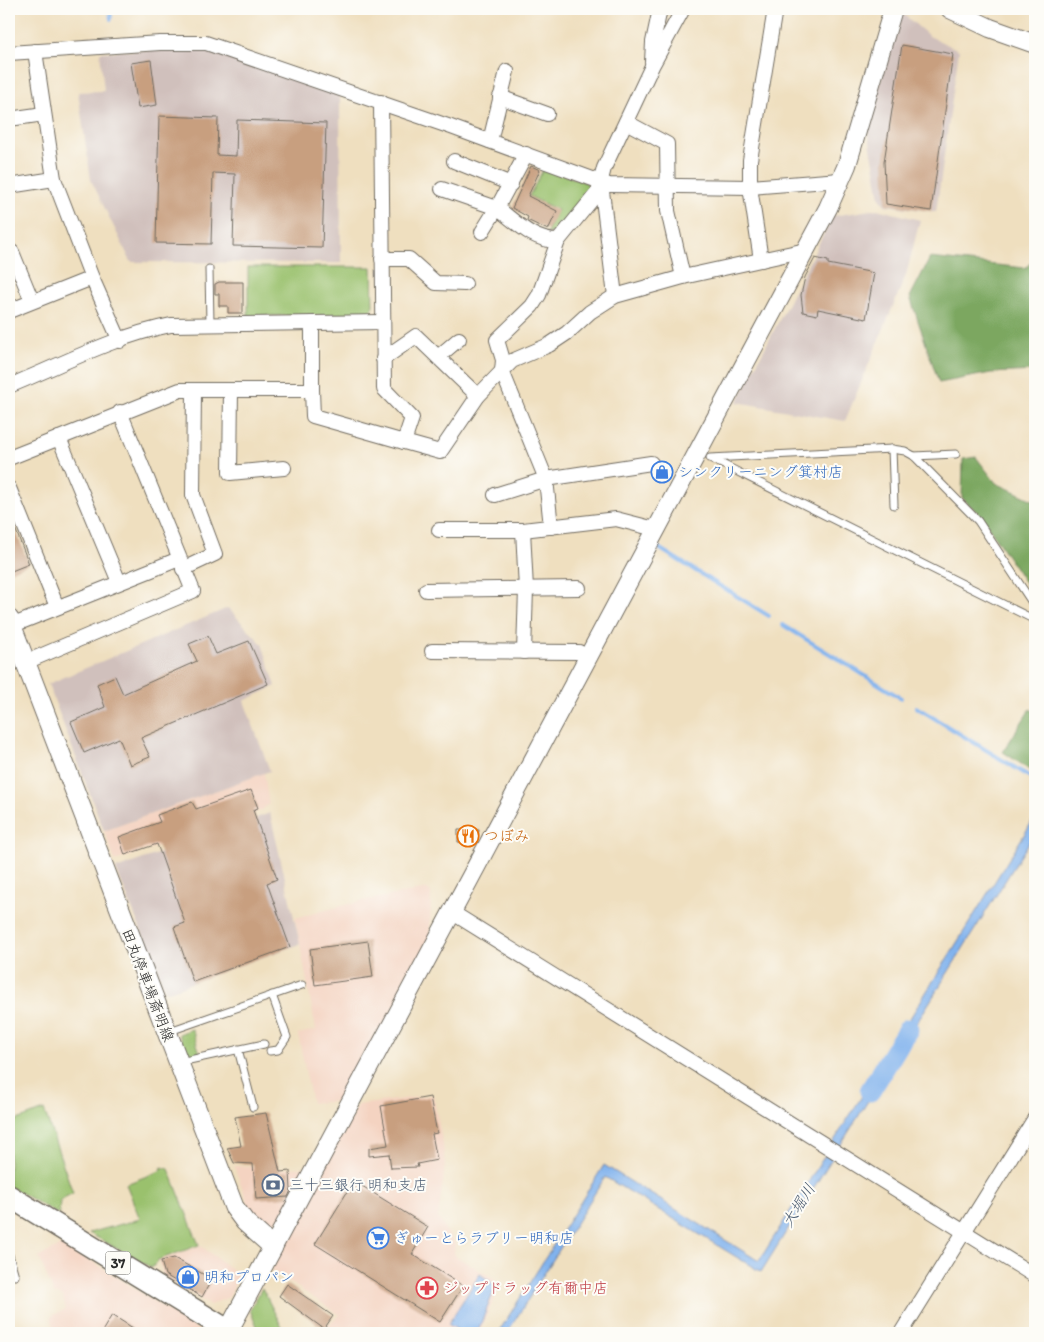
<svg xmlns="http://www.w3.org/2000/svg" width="1044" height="1342" viewBox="0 0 1044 1342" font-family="Itim,'Klee One',sans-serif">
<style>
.built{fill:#f4d3c1}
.industrial{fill:#d0c0bc}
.green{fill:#9ac16d;stroke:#62764c}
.forest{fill:#7ba760;stroke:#536946}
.water{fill:#81b2ed;stroke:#566e8c}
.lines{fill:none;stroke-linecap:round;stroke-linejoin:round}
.stream{stroke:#81b2ed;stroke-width:4}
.river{stroke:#81b2ed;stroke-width:21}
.building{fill:#c89f7f}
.service-casing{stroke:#706a5f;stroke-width:9}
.minor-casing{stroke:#706a5f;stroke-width:16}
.tertiary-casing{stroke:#706a5f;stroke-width:20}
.secondary-casing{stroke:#706a5f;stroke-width:21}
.primary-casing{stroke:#706a5f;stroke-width:24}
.service{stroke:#fff;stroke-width:7}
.minor{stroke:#fff;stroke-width:14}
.tertiary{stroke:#fff;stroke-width:18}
.secondary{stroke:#fff;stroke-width:19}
.primary{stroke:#fff;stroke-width:21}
.labels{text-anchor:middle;stroke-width:4;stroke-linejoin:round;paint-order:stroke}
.shield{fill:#fdfcf7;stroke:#6a6a68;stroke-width:1}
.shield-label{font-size:14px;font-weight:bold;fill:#2b2b2b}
.shop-label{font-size:15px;fill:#366cbe;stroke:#fdfcf7;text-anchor:start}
.food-label{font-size:15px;fill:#c56008;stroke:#fdfcf7;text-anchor:start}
.street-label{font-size:15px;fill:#2b2b2b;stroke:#fdfcf7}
.service-label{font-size:15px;fill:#4e5e75;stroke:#fdfcf7;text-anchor:start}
.health-label{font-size:15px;fill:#be3a42;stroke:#fdfcf7;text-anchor:start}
.water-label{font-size:16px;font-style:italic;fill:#495a6f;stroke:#fdfcf7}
</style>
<rect width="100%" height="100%" fill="#fdfcf7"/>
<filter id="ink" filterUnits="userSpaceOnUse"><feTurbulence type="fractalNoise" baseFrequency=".02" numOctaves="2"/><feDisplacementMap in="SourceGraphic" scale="10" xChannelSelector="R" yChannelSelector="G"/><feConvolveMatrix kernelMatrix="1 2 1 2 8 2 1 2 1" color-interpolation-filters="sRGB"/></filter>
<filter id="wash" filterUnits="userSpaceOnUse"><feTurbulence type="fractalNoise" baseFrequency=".0096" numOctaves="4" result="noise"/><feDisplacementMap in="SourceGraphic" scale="20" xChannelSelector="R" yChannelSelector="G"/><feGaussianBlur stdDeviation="1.12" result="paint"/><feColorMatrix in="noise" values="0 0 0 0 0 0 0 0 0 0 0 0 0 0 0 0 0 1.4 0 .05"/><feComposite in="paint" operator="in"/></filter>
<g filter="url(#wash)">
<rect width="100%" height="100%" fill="#efdfbf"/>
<g class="built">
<path d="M264,773l5,31 -7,6 -147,51 -11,-30z"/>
<path d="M427,889l4,3 -1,46 -85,163 -33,2 -14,-69 18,-4 -21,-112 67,-17z"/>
<path d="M433,1095l10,49 2,22 -7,52 17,26 -1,11 39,23 7,8 -21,47h-160l21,-18 -69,-45 87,-165z"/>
<path d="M234,1166l29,1v3l46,-3 -27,48 -12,12 -11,-7 -9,-11z"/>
<path d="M64,1244l42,26 97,63h-148l-4,-17 15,-7 -4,-13 -8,-2 -15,-37z"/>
<path d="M201,1246l38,29 -10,22 -19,8 -47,-29 -4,-16z"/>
</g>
<g class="industrial">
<path d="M901,12l28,24 30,14 -23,162 -51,-7 -5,-7 -13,-73z"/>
<path d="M191,48l27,3 122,44 1,168 -210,-1 -40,-82 -13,-88 26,-1 -4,-39z"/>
<path d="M877,209l43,11 -14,55 -61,146 -108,-19 96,-186z"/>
<path d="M228,608l34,36 14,42 -32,15 26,70 -166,60 -56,-147z"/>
<path d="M270,813l30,131 -134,48 -50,-123z"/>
</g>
<g class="green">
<path d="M544,168l43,15 3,11 -34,38 -10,2 12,-24 -29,-14z"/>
<path d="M248,267h124l1,42 -6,6 -119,1z"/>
<path d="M192,1029l8,24 -12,4 -9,-23z"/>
<path d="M44,1110l29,83 -13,7 -1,15 -50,-29v-63z"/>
<path d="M162,1167l7,2 30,76 -41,15 -6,8 -63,-35 51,-14 -14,-35 34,-13z"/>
<path d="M262,1288l23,45h-25l-10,-23z"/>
</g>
<g class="forest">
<path d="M930,258l95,10 10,-9v112l-44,2 -52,10 -29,-86z"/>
<path d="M976,457l20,26 39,18v97l-54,-82 -19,-18 1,-39z"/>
<path d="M1030,709l5,3v61l-32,-21z"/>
</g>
<g class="water">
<path d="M1035,817v16l-139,223 -7,-4z"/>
<path d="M882,1064l6,5 -127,203 -156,-95 -98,156h-9l106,-168 155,96z"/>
<path d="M480,1274l16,12 -19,47h-14l-15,-9z"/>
</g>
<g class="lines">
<g class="stream">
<path d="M110,9l1,10"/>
<path d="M657,547l112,69"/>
<path d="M783,625l118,73"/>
<path d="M916,707l119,73"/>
</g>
<path class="river" d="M870,1091l38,-62"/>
</g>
<g id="blocks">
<g class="building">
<path d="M902,45l51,9 -22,157 -45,-7 -2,-42z"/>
<path d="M151,60l6,45 -19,3 -7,-45z"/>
<path d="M159,116l59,2 -1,37 19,1 1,-36 89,3 -4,125 -89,-2 2,-72 -22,-1 -2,71 -55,-1z"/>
<path d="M531,166l9,4 -12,26 29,15 -9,19 -21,-10 1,-3 -16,-9z"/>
<path d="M815,258l13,3v3l46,9 -8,46 -48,-10 -1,6 -14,-3 -2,-17 4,-18z"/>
<path d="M219,282h24v31h-15v-7h-9v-12h-4v-10z"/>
<path d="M9,513l20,51 -20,8z"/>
<path d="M208,636l8,18 33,-13 19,43 -127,54 9,19 -20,8 -11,-27 -35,15 -13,-31 34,-15 -8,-23 18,-8 8,18 74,-33 -8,-17z"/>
<path d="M251,790l7,18 -5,2 24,69 -10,4 23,64 -97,35 -19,-55 11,-4 -28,-79 -32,11 -6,-18 41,-15 -3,-7 35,-13 4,7z"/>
<path d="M458,830h21l-2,12h-19z"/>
<path d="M368,941l5,36 -58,8 -5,-36z"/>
<path d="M430,1097l7,36 -5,1 5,26 -20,4 1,3 -27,1 -2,-14 -20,2v-8l19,-3 -7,-39z"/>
<path d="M266,1113l14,59 10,-1 1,19 -3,7 -32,2 -3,-35 -19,-1 -7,-15 14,-2 -6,-29z"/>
<path d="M354,1181l74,46 -16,27 51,32 -23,36 -125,-78z"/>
<path d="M174,1258l38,21 -10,18 -37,-22 -4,-14z"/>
<path d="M287,1284l46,32 -9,13 -45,-33z"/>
<path d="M112,1315l29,18h-40z"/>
</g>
</g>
</g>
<g filter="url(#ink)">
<use href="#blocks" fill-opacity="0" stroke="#706a5f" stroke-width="1"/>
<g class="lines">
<g class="service-casing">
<g id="service">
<path d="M209,269l1,55"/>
<path d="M892,449l2,56"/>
<path d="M914,456l42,-2"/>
<path d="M710,458l182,-9 13,2 9,5 64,65 57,86"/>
<path d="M712,459l323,161"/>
<path d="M167,1032l135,-47"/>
<path d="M238,1049l15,58"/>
<path d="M270,1051l8,-1 9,-13 -15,-42"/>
<path d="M180,1062l84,-18"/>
<path d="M9,1255l6,21"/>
</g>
</g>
<g class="minor-casing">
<g id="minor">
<path d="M35,51l19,128 38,99 28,63"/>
<path d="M9,53l151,-10h46l245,84 158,58 141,2 90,-7"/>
<path d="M652,62l1,-20 7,-33"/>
<path d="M500,97l47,17"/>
<path d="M9,119l35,-5"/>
<path d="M626,122l41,22 1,67 15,66"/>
<path d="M490,141l17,-70"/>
<path d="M526,154l-29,54c19,14 36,33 61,33"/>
<path d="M454,161l57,23"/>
<path d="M601,183l14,113"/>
<path d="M9,186l45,-7"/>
<path d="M442,189l55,19 -15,24"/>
<path d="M9,253l3,-1 20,49"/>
<path d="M382,259h27l27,24 29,1"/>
<path d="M761,260l-11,-73v-27l25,-151"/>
<path d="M9,311l83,-33"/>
<path d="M312,323v67"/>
<path d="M438,357l21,-18"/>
<path d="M383,359l33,-23 62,60"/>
<path d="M9,386c52,-21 106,-50 162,-61l212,-3"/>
<path d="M231,390l-1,83 54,-5"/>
<path d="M59,438l60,144"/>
<path d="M404,442l36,10 38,-56 34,-35 37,-16 18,-12 23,-21 25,-16 68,-19 123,-27"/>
<path d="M9,458l171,-68h132l1,26 91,26 8,-24 -28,-29 -3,-287"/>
<path d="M9,488l48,119"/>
<path d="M495,495l51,-16 105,-16"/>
<path d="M551,527l-5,-48 -44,-108 1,-11 -6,-20 35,-34 7,-11 19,-54 40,-49 6,-24 48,-102 31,-57"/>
<path d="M439,530h84l93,-11 39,10"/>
<path d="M523,530l3,59 -2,63"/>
<path d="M183,569l32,-15 -22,-59 1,-105"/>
<path d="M426,590l153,-2"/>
<path d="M11,626l168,-67"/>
<path d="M432,651l147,1 9,5"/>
<path d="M26,662l167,-71 -73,-179"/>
<path d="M453,913l582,363"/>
<path d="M901,1333l134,-215"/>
</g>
</g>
<g class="tertiary-casing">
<g id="tertiary">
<path d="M950,9l40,19 45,16"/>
<path d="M273,1247l555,-1039 19,-43 46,-156"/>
</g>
</g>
<g class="secondary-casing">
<path id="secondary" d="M9,619l225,588 11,15 28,25 -46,86"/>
</g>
<g class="primary-casing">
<path id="primary" d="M9,1196l223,137"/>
</g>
<use href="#service" class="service"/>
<use href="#minor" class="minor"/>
<use href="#tertiary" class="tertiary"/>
<use href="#secondary" class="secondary"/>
<use href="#primary" class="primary"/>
</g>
</g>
<defs>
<g id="shop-ring" transform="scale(1.125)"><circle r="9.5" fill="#fdfcf7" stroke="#3f7fe0" stroke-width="1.5"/><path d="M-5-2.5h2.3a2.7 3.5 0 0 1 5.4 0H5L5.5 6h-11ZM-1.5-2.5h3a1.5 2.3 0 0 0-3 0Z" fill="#3f7fe0"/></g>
<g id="restaurant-ring" transform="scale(1.125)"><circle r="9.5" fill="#fdfcf7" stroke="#e8710a" stroke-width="1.5"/><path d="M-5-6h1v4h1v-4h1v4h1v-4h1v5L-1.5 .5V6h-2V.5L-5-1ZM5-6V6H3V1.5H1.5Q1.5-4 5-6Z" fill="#e8710a"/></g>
<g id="bank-ring" transform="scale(1.125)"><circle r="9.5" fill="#fdfcf7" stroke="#5c6f8a" stroke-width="1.5"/><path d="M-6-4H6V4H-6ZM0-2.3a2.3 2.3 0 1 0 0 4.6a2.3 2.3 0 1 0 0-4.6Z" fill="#5c6f8a"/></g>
<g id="supermarket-ring" transform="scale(1.125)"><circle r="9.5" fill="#fdfcf7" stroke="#3f7fe0" stroke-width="1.5"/><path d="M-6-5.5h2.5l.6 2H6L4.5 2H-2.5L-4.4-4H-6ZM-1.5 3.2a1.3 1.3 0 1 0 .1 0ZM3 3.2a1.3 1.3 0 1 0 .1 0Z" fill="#3f7fe0"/></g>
<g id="pharmacy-ring" transform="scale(1.125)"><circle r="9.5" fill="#fdfcf7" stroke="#e0444e" stroke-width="1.5"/><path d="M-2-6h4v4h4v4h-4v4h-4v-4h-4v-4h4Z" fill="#e0444e"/></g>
</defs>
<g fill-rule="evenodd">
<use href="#shop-ring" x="662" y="472"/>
<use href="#restaurant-ring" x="468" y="836"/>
<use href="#bank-ring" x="273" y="1185"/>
<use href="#supermarket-ring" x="378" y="1238"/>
<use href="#shop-ring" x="188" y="1277"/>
<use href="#pharmacy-ring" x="427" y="1288"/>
</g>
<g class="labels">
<rect class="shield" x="105.5" y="1251.5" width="25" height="23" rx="4"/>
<g class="shield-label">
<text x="118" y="1268">37</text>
</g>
<g class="shop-label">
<text x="678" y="477">シンクリーニング箕村店</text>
<text x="394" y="1243">ぎゅーとらラブリー明和店</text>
<text x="204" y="1282">明和プロパン</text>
</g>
<g class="food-label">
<text x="484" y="841">つぼみ</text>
</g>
<g class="street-label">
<text transform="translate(148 985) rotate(69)" y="5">田丸停車場斎明線</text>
</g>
<g class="service-label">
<text x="289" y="1190">三十三銀行 明和支店</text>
</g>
<g class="health-label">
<text x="443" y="1293">ジップドラッグ有爾中店</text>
</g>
<g class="water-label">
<text transform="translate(798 1205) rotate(-58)" y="6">大堀川</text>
</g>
</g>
<rect width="1044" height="1342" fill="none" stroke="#fdfcf7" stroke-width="30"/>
</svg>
